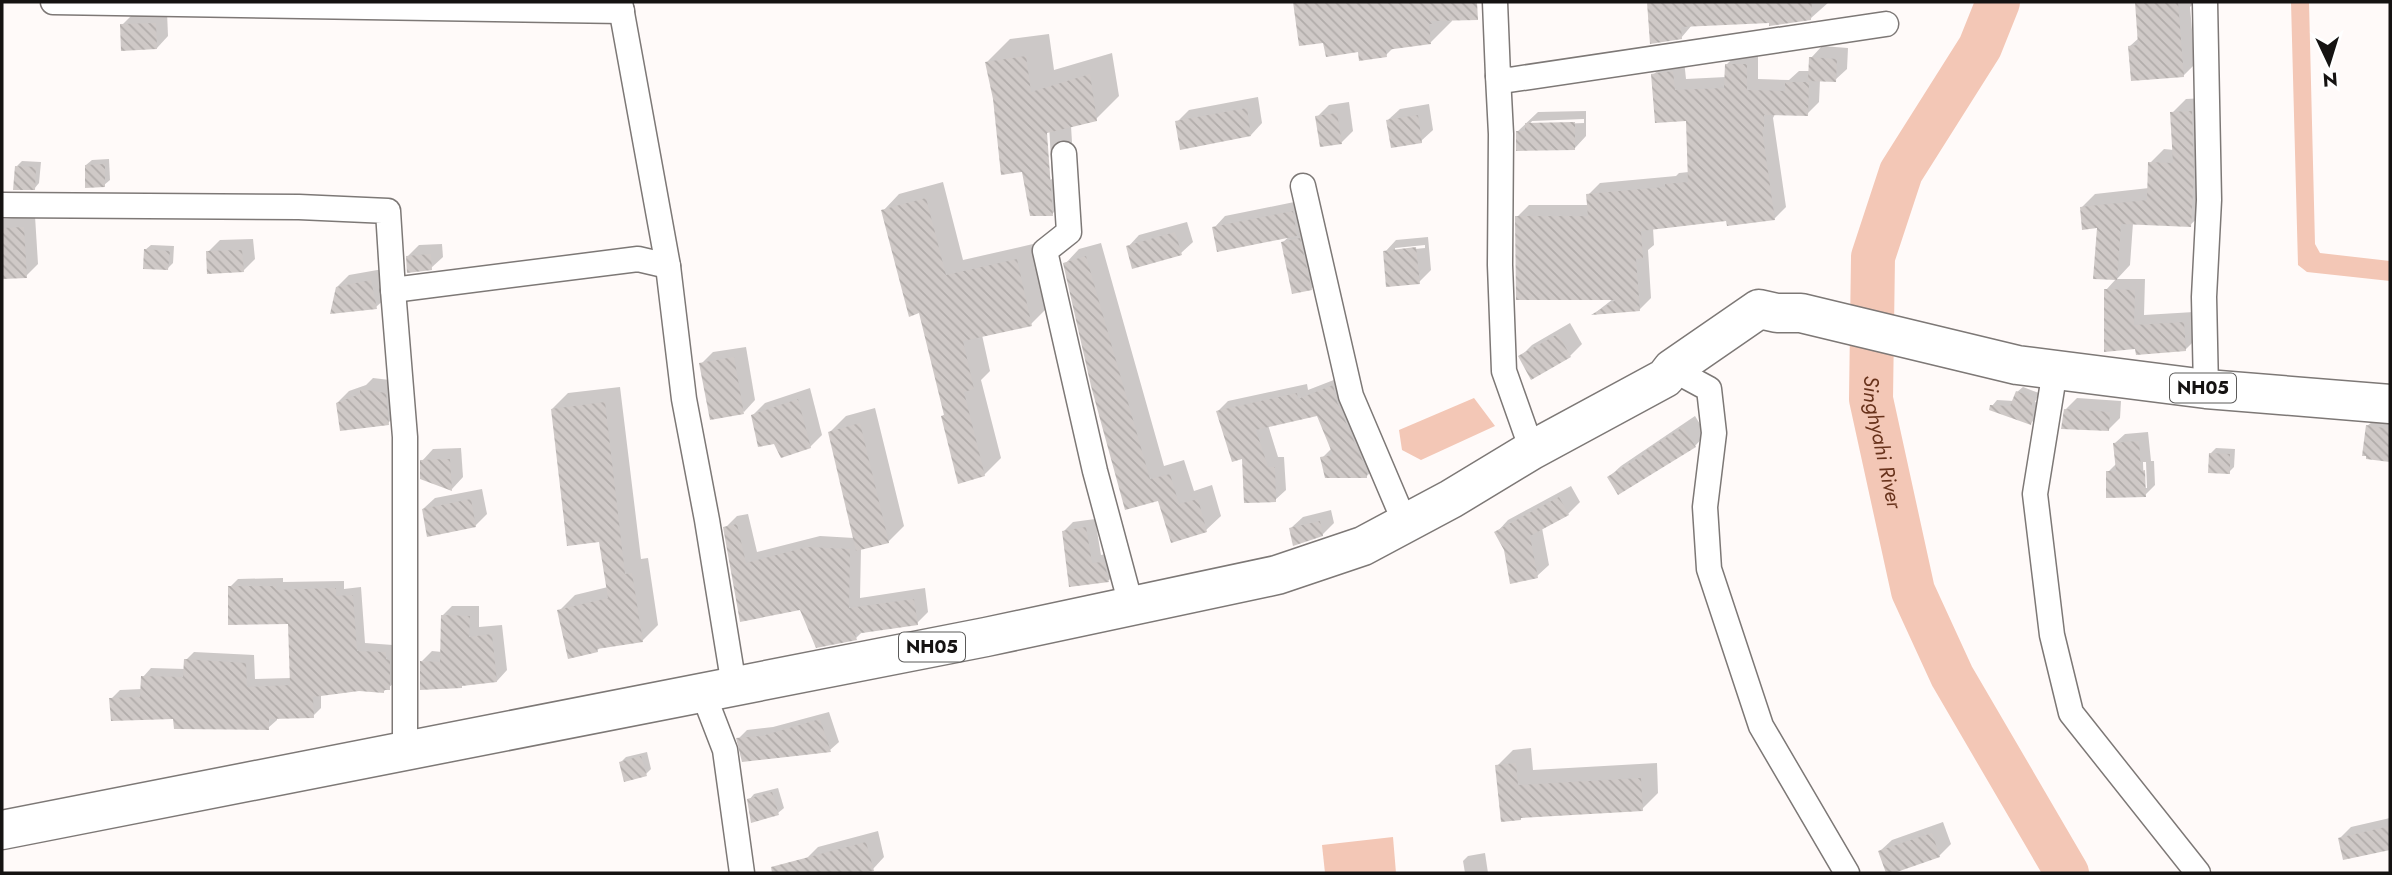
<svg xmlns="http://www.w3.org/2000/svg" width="2392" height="875" viewBox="0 0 2392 875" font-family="Jost,sans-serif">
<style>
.water{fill:#f3c7b6}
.shadow{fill:#0003;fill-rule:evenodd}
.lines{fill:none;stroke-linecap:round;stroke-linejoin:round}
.river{stroke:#f3c7b6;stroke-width:44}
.building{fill:url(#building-back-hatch)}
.street-casing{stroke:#7d7876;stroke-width:27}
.primary-casing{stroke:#7d7876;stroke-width:41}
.street{stroke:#fff;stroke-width:24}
.primary{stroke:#fff;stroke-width:38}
.labels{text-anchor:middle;stroke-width:6;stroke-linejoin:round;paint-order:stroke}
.shield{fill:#fff;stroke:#5b5a59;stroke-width:2}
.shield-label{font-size:18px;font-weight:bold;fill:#151312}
.water-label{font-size:21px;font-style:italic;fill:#68321b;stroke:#fff}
</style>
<defs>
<pattern id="building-back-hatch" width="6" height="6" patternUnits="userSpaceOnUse" patternTransform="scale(1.75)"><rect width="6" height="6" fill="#cfc9c7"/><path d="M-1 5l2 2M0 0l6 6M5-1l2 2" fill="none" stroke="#b1acaa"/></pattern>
</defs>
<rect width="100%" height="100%" fill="#fffaf9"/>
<g class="water">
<path d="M2291,2h18l6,242 5,9 70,8v20l-83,-9 -9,-7z"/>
<path d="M1474,398l21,28 -74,34 -19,-10 -3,-20z"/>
<path d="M1393,837l3,36h-71l-3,-28z"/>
</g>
<g class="shadow">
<path d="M1294,2h157l1,19 -22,22 -36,4 -8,8 -61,-14 -25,3z"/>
<path d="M1649,2h180l-18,16 -119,7 -11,13 -30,4z"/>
<path d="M2137,2h58l-5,5 5,57 -12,12 -53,-30 10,-9z"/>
<path d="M167,12l1,24 -11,12 -35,-23 12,-12z"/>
<path d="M1049,34l5,36 58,-17 7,43 -23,23 -25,7 4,65 -23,23 -28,-44 -29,-71 -8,-37 23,-23zM1045,124h4l3,55 -2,1z"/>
<path d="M1822,46l26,2 -1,21 -12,11h-15l-1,22 -12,12h-32l-2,4 13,89 -12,12h-46l-75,9 1,17 -6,5 3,48 -12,12 -44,3 18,-14 -96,-82 12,-12h60l-1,-10 12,-12 76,-7 3,-3 10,-1 -1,-53 -35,-44 12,-12 19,-3 2,19 40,-2v-12l12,-12h20v26l31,1 10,-9h11l1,-13z"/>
<path d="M1258,97l4,26 -11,12 -74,-13 12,-12z"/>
<path d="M2205,98l-1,114 -14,13 -57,-2 -3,42 -13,14 -19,-53 -16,-19 13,-13 54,-6 1,-25 14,-14 10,1 -2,-37 14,-14z"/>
<path d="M1349,102l4,29 -12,12 -24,-26 12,-12z"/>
<path d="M1429,104l4,26 -12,11 -33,-21 12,-11z"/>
<path d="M1586,111v25l-11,12 -58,-16 21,-20zM1584,119v4l-55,2 3,-4z"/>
<path d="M109,159l1,21 -6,5 -18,-20 6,-5z"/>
<path d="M22,161l19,1 -2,21 -5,6 -17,-23z"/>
<path d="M943,182l20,78 70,-16 15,63 -17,17 -49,11 8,36 -9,9 20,78 -17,17 -41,-59 2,-3 -24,-102 -38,-100 16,-17z"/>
<path d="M1304,200l18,77 -11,12 -28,-47 8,-7 -77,-7 11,-12z"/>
<path d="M35,216l3,48 -12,12 -24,2v-59z"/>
<path d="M1187,222l6,20 -12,11 -53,-6 11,-12z"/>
<path d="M1428,237l3,33 -12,12 -34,-30 11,-12zM1425,245v3l-30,3v-3z"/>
<path d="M253,239l2,20 -12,12 -35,-19 12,-12z"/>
<path d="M1101,243l63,223 20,-6 10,31 18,-6 9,31 -15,14 -34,10 -13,-41 -33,9 -61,-244 14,-15z"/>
<path d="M442,244l1,13 -12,11 -23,-12 11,-11z"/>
<path d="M151,245l23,1 -1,17 -5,5 -23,-18z"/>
<path d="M383,269l5,27 -12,11 -39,-20 12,-12z"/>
<path d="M2116,279h29l-1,36 50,-3 2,27 -11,11 -48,-3 -31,-57z"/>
<path d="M1570,323l12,21 -12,12 -38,22 -12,-21 12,-12z"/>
<path d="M746,347l9,53 -11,12 -43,-48 12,-12z"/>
<path d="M1344,376l32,90 -10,11 -44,-19 10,-10 -14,-34 -50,11 10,32h6l2,33 -11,10 -31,-43 -26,-46 10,-10 79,-17 1,6z"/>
<path d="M373,378l25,3 2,30 -12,12 -51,-20 12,-12 17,-6z"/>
<path d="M620,387l21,172 7,-1 10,67 -16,16 -41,5 -4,5 -38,-40 16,-16 33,-8 -7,-47 -49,-131 16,-16z"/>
<path d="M2023,387l16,6 -4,9 3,1 -2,15 -5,5 -39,-17 5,-6 17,1 3,-9z"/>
<path d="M810,388l12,47 -12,12 -35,-5 -22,-27 12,-12z"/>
<path d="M2077,398l44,3 -1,17 -12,12 -43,-20z"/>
<path d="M875,408l29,118 -16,16 -27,6 -1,50 65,-10 3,24 -11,11 -54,8 -7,7 -54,-30 -60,12 -17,-92 12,-12 11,-2 9,38 63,-16 34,2 -24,-106 16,-16z"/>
<path d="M1695,416l11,18 -11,12 -86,31 12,-11z"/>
<path d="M2373,421l17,2v33l-3,3 -19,-4 -1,-29z"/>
<path d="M2148,432l3,29h3l1,24 -10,10 -37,-23 9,-9 -2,-20 10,-9zM2143,462h3l1,26h-3z"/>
<path d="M461,448l2,29 -11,12 -30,-28 11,-12z"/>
<path d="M2216,448l19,1 -1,18 -5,5 -19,-18z"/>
<path d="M1571,486l9,16 -12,12 -26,14 7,37 -12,11 -31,-27 -9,-17 11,-12z"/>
<path d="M482,489l5,25 -12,12 -52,-17 12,-11z"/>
<path d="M1331,510l3,13 -12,12 -31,-7 12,-11z"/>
<path d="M1095,519l6,36 12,-2 5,18 -9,9 -39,5 -6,-54 9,-9z"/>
<path d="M283,578v4l61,-1v8l17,-2 4,56 28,2 5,35 -14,11 -25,-1 -38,4v14l-8,8 -36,1v3l-9,8 -93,-11 -64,-18 9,-9 22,-1 1,-12 8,-9 34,1 1,-9 8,-8 60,3 1,24 36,-1 -1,-55 -60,-36 8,-8z"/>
<path d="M452,606h27v21l23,-2 5,45 -10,11 -75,-20 10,-10 10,1v-36z"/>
<path d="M829,712l10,30 -9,8 -92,-11 9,-9 26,-3z"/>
<path d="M1531,748l2,22 124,-7 1,30 -16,16 -120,7 -25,-50 16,-16z"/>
<path d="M647,752l4,17 -5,5 -25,-12 5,-5z"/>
<path d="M778,788l6,20 -6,5 -29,-13 5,-6z"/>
<path d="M2390,818v30l-46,10 -5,-19 12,-12z"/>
<path d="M1943,822l8,22 -12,12 -51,17 -8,-22 12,-11z"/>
<path d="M878,831l6,26 -11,12 -17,4h-46l-3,-15 11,-11z"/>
<path d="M1485,853l3,20h-23l-2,-12 5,-5z"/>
</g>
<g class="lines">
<path class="river" id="s1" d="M1998,2l-18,45 -79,125 -28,85 -2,142 42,192 39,85 115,197"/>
</g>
<g class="building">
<path d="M1293,2h184l1,18 -47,1 1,3h-3l2,20 -45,6 1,7 -28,4 -1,-9 -32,5 -3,-14 -24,3z"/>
<path d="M1647,2h165l-1,18 -42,6v-3l-88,4 1,12 -32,5z"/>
<path d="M2135,2h43l6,75 -53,4 -3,-35 10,-1z"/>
<path d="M156,23l1,26 -36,2 -1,-27z"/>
<path d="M1026,56l5,36 59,-18 7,47 -50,12 6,83h-23l-8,-44 -21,3 -8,-76 -8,-37z"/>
<path d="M1809,57l28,2 -1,23 -28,-1z"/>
<path d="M1725,64h22v26l38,1v-9h24l-1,34 -44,-1v15h-2l13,90 -48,6 -1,-5 -85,10 2,27 -7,1 4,52 -49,4 25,-15h-100l-1,-84h73l-2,-22 79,-7v-3l23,-2 -2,-61 -31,2 -4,-49 22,-3 2,19 49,-2z"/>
<path d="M1247,108l4,28 -71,14 -5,-29z"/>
<path d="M2192,111l2,62 -3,54 -70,-3 -4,56 -24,-1 4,-51 -15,2 -2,-23 67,-7 1,-38 25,1 -3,-51z"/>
<path d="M1337,113l5,31 -22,3 -5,-31z"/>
<path d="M1418,115l4,28 -31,5 -5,-28z"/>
<path d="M1575,122v28l-59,1v-20h9v-8z"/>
<path d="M105,164v23l-20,1v-23z"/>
<path d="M15,166l21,1 -1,23h-22z"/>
<path d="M926,198l20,77 71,-16 15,67 -69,15 11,48 -10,3 21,84 -27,8 -17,-68 3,-1 -25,-102 -10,4 -28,-107z"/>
<path d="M1293,211l4,25 -80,16 -5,-25z"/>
<path d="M24,227l3,51 -25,1v-51z"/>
<path d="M1175,232l7,23 -50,14 -6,-23z"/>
<path d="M1300,238l12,52 -20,4 -11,-52z"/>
<path d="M1416,247l4,37 -34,3 -3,-36z"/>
<path d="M144,249l26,2 -2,19 -25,-1z"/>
<path d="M242,250l2,22 -37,2 -1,-23z"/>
<path d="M431,254l1,16 -25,3 -1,-17z"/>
<path d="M1086,256l64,223 20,-5 9,30 19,-5 9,33 -36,11 -13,-42 -33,9 -34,-124 -28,-123z"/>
<path d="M371,280l6,29 -47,5 6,-27z"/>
<path d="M2104,289l31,1 -1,35 50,-3 2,29 -50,4 -1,-6 -31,3z"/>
<path d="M1558,334l13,23 -40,23 -13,-24z"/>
<path d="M734,357l10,57 -34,6 -11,-57z"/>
<path d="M1333,385l4,17 30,69v7h-42l-5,-21 13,-2 -16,-39 -61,14 12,37h7l1,35 -32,1 -2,-44 -10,3 -16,-51 81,-18 1,6z"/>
<path d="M360,389l26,4 3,32 -49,6 -4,-28 24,-9z"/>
<path d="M2016,391l18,7 -3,9 3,1 -3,17 -42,-15 1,-5 20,1z"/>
<path d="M798,399l13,49 -30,10 -7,-14 -16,3 -7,-32z"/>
<path d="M605,402l20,172 7,-1 11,69 -46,7 1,3 -30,7 -11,-49 51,-12 -9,-56 -32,4 -16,-137z"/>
<path d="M2064,409l46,3 -1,19 -48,-2z"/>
<path d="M860,423l29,120 -33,8 -28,-119z"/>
<path d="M2366,425l24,4v33l-24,-3v-3h-4z"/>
<path d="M1683,427l13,20 -78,48 -11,-18 39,-24 -1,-2z"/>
<path d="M2139,441l2,30 4,-1 1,27 -40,1v-27h10l-3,-28z"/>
<path d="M2209,453l21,1v20l-22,-1z"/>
<path d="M450,459l2,32 -32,-12v-19z"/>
<path d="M1559,497l10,18 -39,21 8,42 -28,6 -6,-34 -10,-18z"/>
<path d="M471,499l5,28 -49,10 -5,-28z"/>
<path d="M1320,521l3,15 -30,10 -4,-18z"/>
<path d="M737,524l9,39 61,-16 43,2 -1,59 65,-9 4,26 -63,9 2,6 -41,8 -16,-38 -60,12 -17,-95z"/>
<path d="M1086,527l6,36 12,-1 5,20 -40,5 -7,-56z"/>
<path d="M228,586h48v4l60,-2v8l17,-1 4,56 29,1v7l4,1v30h-6v3l-25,-2 -46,6 1,21 -45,1v11l-95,-1 -1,-10 -62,2 -2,-23 31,-1 1,-21 42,1 1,-18 62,4 1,24 43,-2 -2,-61 -60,1z"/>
<path d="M441,615l29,1 -1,21 23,-3 5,48 -35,4v2l-42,2v-29l20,1z"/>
<path d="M820,719l11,33 -89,10 -6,-24 26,-2z"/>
<path d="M641,756l6,20 -23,6 -5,-20z"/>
<path d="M1516,763l2,22 123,-7 2,33 -122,7v2l-20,2 -6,-57z"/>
<path d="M772,792l7,23 -28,8 -4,-24z"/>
<path d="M2390,826v24l-47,10 -5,-22z"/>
<path d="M1932,833l8,24 -46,16h-8l-8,-22z"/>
<path d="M866,842l8,29 -11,2h-91l-1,-6z"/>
</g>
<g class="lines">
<g class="street-casing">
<g id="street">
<path d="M53,2l569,9"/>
<path d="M620,2l48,264 16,133 23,121 27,166"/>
<path d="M1495,2l3,74 11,4 377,-56"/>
<path d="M2205,2l4,198 -5,97 2,92"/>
<path d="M1498,76l3,58 -1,131 4,106 28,79"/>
<path d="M1064,154l5,78 -24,19 50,220 36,134"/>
<path d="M1303,186l48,210 54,127"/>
<path d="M2,205l297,2 89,4 5,79 245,-31 30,7"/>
<path d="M393,290l12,147v314"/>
<path d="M1672,369l37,20 5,44 -9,74 4,62 52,157 86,147"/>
<path d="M2055,370l-20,124 17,141 19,78 127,160"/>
<path d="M703,693l22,57 17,123"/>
</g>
</g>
<g class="primary-casing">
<path id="primary" d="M2,830l984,-193 291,-62 86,-29 88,-47 81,-49 133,-72 7,-9 87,-60 18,4h24l216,52 189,24 184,15"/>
</g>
<use href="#street" class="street"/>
<use href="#primary" class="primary"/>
</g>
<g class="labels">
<g class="shield">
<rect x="2170" y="373.5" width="66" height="29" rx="5"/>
<rect x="899" y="632.5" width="66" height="29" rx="5"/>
</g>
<g class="shield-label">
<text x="2203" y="394">NH05</text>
<text x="932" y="653">NH05</text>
</g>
<g class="water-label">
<text dy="7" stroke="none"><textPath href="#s1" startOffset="472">Singhyahi River</textPath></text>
</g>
</g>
<rect width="2392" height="875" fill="none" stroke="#151312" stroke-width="7"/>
<g transform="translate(2329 63) rotate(176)" stroke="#ffffff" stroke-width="5" paint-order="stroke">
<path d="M0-5L12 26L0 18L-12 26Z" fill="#151312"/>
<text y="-10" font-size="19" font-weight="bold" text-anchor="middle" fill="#151312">N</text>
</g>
</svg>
